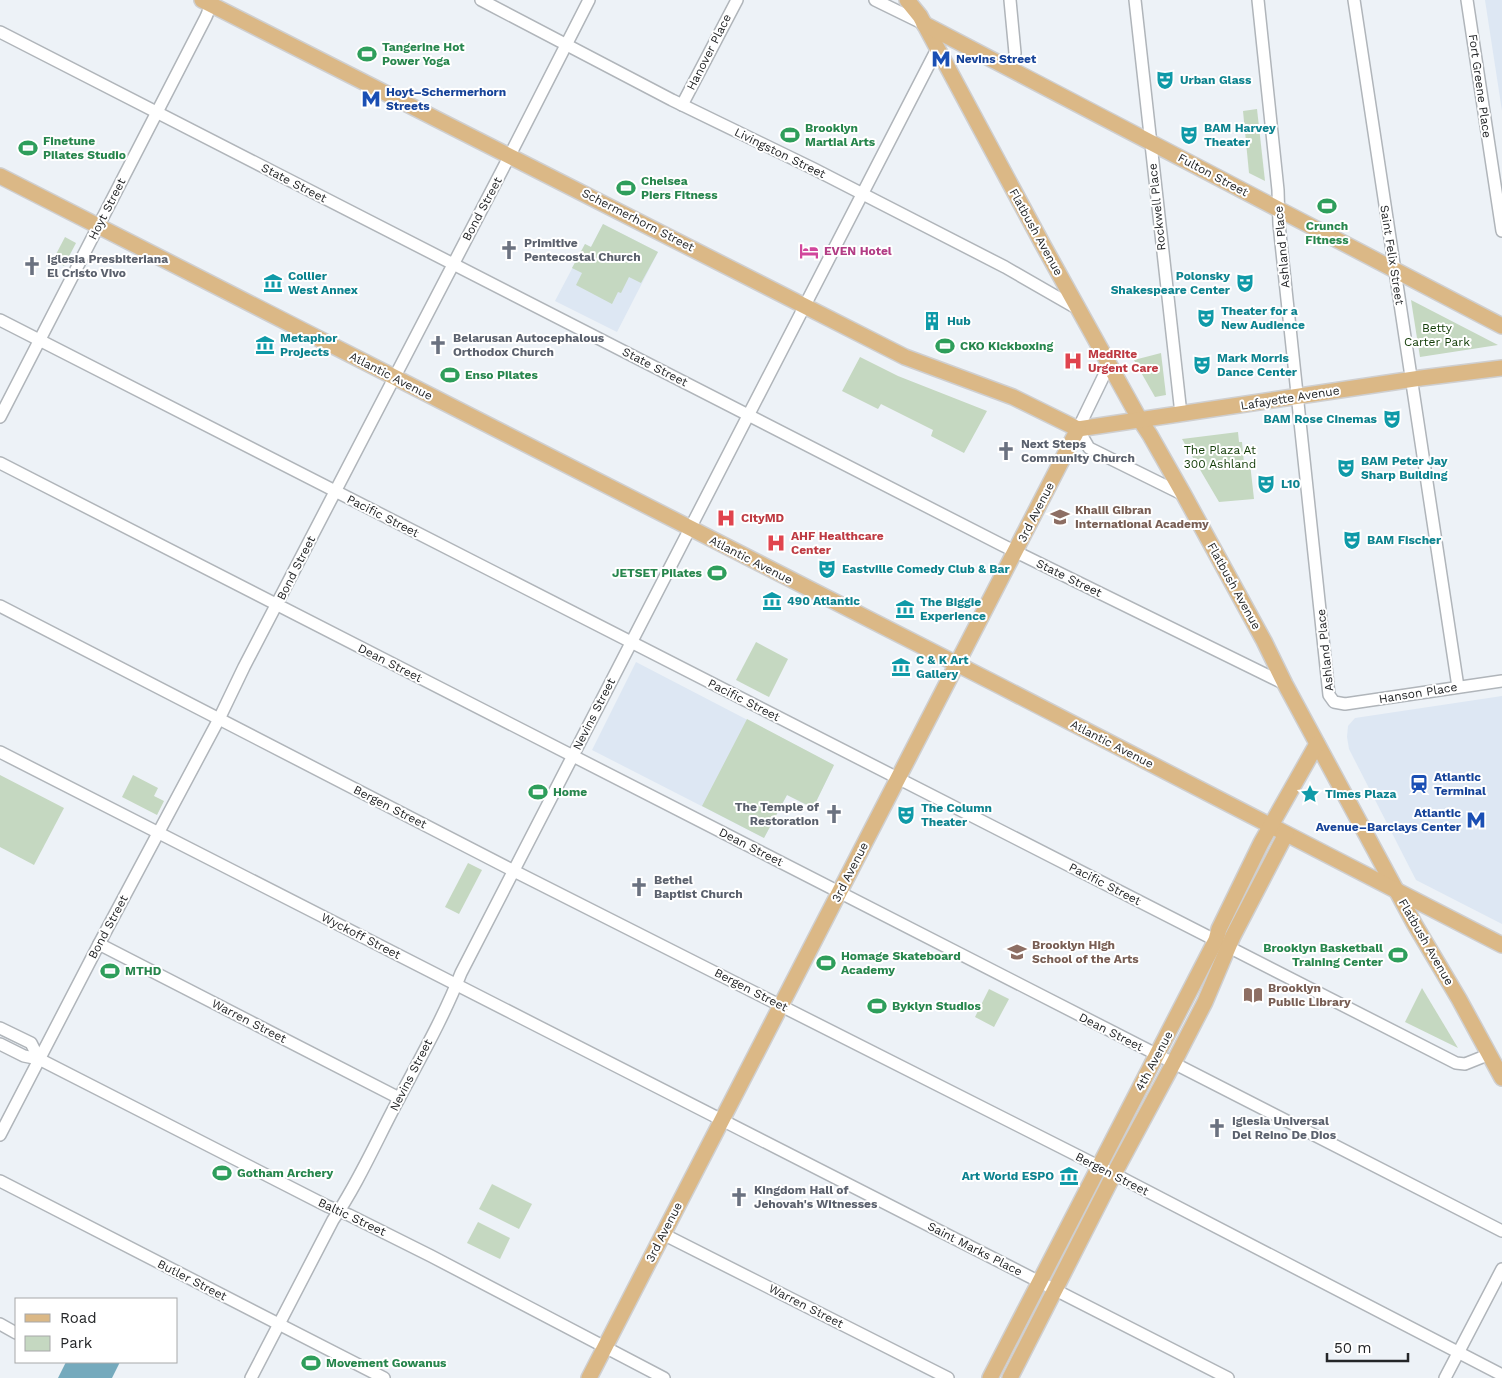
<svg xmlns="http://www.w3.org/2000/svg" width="1502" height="1378" viewBox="0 0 1502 1378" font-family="'Work Sans',sans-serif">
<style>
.built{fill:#dde7f3}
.green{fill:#c5d8c1}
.water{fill:#75aabd}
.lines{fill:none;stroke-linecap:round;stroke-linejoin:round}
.minor-casing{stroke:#b0b5ba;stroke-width:14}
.major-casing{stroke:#cfcfd0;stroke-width:18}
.minor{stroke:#fff;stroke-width:11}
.major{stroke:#dbb886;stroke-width:15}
.labels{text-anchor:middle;stroke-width:4;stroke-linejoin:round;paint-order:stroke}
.leisure-label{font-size:12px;font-weight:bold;fill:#27864d;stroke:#fff;text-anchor:start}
.street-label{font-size:12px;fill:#242628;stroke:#fff}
.transit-label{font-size:12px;font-weight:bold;fill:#164399;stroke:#fff;text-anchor:start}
.culture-label{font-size:12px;font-weight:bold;fill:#0d838f;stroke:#fff;text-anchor:start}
.worship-label{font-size:12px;font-weight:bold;fill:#5b616d;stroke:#fff;text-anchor:start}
.hotel-label{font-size:12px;font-weight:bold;fill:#b23c85;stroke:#fff;text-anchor:start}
.park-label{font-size:12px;fill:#123c07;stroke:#fff}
.health-label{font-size:12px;font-weight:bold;fill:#be3a42;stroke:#fff;text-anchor:start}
.education-label{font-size:12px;font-weight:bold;fill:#785e54;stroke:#fff;text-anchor:start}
</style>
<rect width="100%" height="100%" fill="#edf2f7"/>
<g class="built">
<path d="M1485,0h17v111z"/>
<path d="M603,224l55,28 -41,80 -62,-31 30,-57 6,3z"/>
<path d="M636,662l198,103 -21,43 -26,-13 -23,43 -172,-88z"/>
<path d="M1502,696v228l-86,-44 -67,-131 -2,-12 1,-11 7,-8z"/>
</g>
<g class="green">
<path d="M1257,109l8,72 -16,-8 -6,-62z"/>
<path d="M603,224l55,28 -17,31 -12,-6 -8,16 -3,-1 -6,12 -36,-19 6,-12 -10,-5 13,-24 6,3z"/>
<path d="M65,237l11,6 -12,23 -11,-6z"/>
<path d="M1411,300l87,45 -78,12z"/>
<path d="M1161,353l5,42 -11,2 -21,-37z"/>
<path d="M860,357l38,19 89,35 -23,42 -33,-17 2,-6 -52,-26 -3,5 -36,-18z"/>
<path d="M1238,432l1,10h3l2,21h6l4,36 -35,3 -37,-63z"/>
<path d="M756,642l32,17 -19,38 -33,-17z"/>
<path d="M747,719l87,46 -21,43 -26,-13 -23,43 -62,-32z"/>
<path d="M0,775l64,33 -30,57 -34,-18z"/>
<path d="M133,775l25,13 -4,8 10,5 -7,14 -35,-18z"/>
<path d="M468,863l14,7 -23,44 -14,-7z"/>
<path d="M1422,988l36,60 -53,-26z"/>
<path d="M989,989l20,10 -15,28 -19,-10z"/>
<path d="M492,1184l40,20 -13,25 -40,-20z"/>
<path d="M478,1222l32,16 -10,21 -33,-16z"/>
</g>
<path class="water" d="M66,1362h54l-8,16h-54z"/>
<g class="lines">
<g class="minor-casing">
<g id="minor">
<path d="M481,0l191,100 142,69 191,98 73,42"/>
<path d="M875,0l49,24"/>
<path d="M1010,0l5,53 -3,16"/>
<path d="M1135,0l46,414"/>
<path d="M1258,0l20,190 1,34 50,471 5,7 11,2 157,-23"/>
<path d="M1354,0l104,687"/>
<path d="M1467,0l35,231"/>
<path d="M0,32l1002,513 283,139"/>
<path d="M682,105l55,-105"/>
<path d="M0,320l1456,743 9,1 25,-10"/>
<path d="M1109,365l-31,64 11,19 95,47"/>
<path d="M0,417l206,-400 7,-17"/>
<path d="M0,463l1502,768"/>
<path d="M0,606l514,265 600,303 388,201"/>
<path d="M0,752l1228,626"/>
<path d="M99,944l300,154"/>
<path d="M0,1028l31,15 8,16"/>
<path d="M0,1044l24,12 15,3 288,147 22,9 82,41 233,122"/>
<path d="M0,1135l99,-191 120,-225 25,-52 266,-512 79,-155"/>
<path d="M0,1181l384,197"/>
<path d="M663,1234l285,144"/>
<path d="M0,1324l16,9"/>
<path d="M251,1378l82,-158c24,-35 42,-76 62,-114 23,-44 48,-87 66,-133l476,-924"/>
<path d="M1445,1378l57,-109"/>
</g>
</g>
<g class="major-casing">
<g id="major">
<path d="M202,0l703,357 108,40 65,32"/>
<path d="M907,0l13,16 123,229 97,175 10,15 34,60 80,146 21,43 130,241 44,74 43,79"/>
<path d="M924,24l578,302"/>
<path d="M0,176l1002,511 500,258"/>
<path d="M1078,429l343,-51 81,-10"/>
<path d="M589,1378l489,-949"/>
<path d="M990,1378l226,-438 3,-11 42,-86 56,-99"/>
<path d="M1010,1378l104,-204 59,-110 32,-62 28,-66 53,-102"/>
</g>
</g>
<use href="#minor" class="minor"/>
<use href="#major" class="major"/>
</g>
<defs>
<g id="stadium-bare" transform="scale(1.5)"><path d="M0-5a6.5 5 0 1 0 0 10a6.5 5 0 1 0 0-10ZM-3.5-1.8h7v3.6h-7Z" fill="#2e9e5b" stroke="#fff" stroke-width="2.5" paint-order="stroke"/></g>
<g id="metro-bare" transform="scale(1.5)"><path d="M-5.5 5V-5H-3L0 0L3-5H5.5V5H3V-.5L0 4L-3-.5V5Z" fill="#1a4fb4" stroke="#fff" stroke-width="2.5" paint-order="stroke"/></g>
<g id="theatre-bare" transform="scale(1.5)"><path d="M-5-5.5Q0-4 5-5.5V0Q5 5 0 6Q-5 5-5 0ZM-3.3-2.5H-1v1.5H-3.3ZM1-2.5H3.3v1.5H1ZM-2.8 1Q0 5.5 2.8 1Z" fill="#0f9aa8" stroke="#fff" stroke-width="2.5" paint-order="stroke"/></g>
<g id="church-bare" transform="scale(1.5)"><path d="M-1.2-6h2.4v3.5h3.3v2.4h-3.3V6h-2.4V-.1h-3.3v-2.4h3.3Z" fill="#6b7280" stroke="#fff" stroke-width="2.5" paint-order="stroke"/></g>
<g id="hotel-bare" transform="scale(1.5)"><path d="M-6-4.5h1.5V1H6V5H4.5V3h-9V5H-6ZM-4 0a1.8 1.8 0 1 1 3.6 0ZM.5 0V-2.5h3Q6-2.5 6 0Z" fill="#d1479c" stroke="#fff" stroke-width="2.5" paint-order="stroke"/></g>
<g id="museum-bare" transform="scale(1.5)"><path d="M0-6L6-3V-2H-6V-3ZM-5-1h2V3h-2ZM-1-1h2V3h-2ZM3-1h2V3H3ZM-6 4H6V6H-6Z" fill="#0f9aa8" stroke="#fff" stroke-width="2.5" paint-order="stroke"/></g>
<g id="building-bare" transform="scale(1.5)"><path d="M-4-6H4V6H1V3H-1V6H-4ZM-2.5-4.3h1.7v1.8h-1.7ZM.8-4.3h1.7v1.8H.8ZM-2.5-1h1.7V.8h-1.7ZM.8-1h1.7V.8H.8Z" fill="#0f9aa8" stroke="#fff" stroke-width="2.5" paint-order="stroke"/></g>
<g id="hospital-bare" transform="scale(1.5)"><path d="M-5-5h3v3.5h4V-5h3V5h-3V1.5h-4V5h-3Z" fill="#e0444e" stroke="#fff" stroke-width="2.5" paint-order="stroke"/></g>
<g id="school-bare" transform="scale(1.5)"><path d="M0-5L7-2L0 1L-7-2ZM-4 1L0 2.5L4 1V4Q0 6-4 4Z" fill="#8d6e63" stroke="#fff" stroke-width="2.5" paint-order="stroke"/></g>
<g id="station-bare" transform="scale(1.5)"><path d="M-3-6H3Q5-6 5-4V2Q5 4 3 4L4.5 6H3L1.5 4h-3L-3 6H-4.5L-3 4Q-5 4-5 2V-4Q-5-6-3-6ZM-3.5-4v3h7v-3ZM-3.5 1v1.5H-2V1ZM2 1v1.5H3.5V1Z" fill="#1a4fb4" stroke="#fff" stroke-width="2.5" paint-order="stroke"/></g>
<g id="sight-bare" transform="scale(1.5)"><path d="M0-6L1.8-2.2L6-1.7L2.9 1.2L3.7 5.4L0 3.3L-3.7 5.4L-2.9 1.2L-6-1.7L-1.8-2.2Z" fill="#0f9aa8" stroke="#fff" stroke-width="2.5" paint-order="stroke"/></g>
<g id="library-bare" transform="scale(1.5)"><path d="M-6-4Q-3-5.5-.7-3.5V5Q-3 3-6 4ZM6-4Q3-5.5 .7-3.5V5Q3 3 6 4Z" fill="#8d6e63" stroke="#fff" stroke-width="2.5" paint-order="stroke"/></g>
</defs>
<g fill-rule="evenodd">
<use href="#stadium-bare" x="367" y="54"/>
<use href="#metro-bare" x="941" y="59"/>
<use href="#theatre-bare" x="1165" y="80"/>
<use href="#metro-bare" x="371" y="99"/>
<use href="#stadium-bare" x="790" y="135"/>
<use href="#theatre-bare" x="1189" y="135"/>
<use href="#stadium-bare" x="28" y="148"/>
<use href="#stadium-bare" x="626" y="188"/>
<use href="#stadium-bare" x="1327" y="206"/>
<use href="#church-bare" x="509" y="250"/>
<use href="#hotel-bare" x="809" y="251"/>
<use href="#church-bare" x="32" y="266"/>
<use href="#museum-bare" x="273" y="283"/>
<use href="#theatre-bare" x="1245" y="283"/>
<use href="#theatre-bare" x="1206" y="318"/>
<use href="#building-bare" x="932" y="321"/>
<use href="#museum-bare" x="265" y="345"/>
<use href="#church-bare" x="438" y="345"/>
<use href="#stadium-bare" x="945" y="346"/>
<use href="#hospital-bare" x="1073" y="361"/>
<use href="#theatre-bare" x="1202" y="365"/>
<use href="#stadium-bare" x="450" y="375"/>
<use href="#theatre-bare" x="1392" y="419"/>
<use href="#church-bare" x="1006" y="451"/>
<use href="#theatre-bare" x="1346" y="468"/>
<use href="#theatre-bare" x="1266" y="484"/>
<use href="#school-bare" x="1060" y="517"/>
<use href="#hospital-bare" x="726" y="518"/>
<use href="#theatre-bare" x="1352" y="540"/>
<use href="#hospital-bare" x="776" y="543"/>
<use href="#theatre-bare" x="827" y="569"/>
<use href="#stadium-bare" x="717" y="573"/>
<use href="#museum-bare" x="772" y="601"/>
<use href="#museum-bare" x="905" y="609"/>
<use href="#museum-bare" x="901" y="667"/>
<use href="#station-bare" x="1419" y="784"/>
<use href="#stadium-bare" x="538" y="792"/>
<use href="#sight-bare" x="1310" y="794"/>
<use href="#church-bare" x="834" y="814"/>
<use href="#theatre-bare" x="906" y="815"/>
<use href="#metro-bare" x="1476" y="820"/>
<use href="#church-bare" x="639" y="887"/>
<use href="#school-bare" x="1017" y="952"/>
<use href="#stadium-bare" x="1398" y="955"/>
<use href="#stadium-bare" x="826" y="963"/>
<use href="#stadium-bare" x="110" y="971"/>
<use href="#library-bare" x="1253" y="995"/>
<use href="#stadium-bare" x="877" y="1006"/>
<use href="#church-bare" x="1217" y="1128"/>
<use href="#stadium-bare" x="222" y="1173"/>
<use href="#museum-bare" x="1069" y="1176"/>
<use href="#church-bare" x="739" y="1197"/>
<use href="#stadium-bare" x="311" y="1363"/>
</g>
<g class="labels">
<g class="leisure-label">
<text x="382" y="51">Tangerine Hot<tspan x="382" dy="14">Power Yoga</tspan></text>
<text x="805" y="132">Brooklyn<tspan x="805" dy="14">Martial Arts</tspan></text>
<text x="43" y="145">Finetune<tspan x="43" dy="14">Pilates Studio</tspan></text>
<text x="641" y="185">Chelsea<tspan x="641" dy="14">Piers Fitness</tspan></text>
<text x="1327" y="230" text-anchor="middle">Crunch<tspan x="1327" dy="14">Fitness</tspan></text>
<text x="960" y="350">CKO Kickboxing</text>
<text x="465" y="379">Enso Pilates</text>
<text x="702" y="577" text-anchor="end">JETSET Pilates</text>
<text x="553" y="796">Home</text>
<text x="1383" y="952" text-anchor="end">Brooklyn Basketball<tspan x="1383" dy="14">Training Center</tspan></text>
<text x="841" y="960">Homage Skateboard<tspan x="841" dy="14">Academy</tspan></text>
<text x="125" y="975">MTHD</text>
<text x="892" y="1010">Byklyn Studios</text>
<text x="237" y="1177">Gotham Archery</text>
<text x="326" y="1367">Movement Gowanus</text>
</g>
<g class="street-label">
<text transform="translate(709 52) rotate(-63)" y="4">Hanover Place</text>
<text transform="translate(1480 86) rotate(82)" y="4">Fort Greene Place</text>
<text transform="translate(780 153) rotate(26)" y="4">Livingston Street</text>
<text transform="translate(1213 175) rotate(28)" y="4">Fulton Street</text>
<text transform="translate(294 183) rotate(27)" y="4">State Street</text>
<text transform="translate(1157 207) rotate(-96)" y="4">Rockwell Place</text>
<text transform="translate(107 209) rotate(-63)" y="4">Hoyt Street</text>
<text transform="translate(482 209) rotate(-62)" y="4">Bond Street</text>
<text transform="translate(638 220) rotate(27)" y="4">Schermerhorn Street</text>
<text transform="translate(1036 232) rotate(61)" y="4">Flatbush Avenue</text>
<text transform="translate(1282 247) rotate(-95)" y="4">Ashland Place</text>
<text transform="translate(1392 255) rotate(81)" y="4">Saint Felix Street</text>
<text transform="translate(655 367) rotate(27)" y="4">State Street</text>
<text transform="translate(391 376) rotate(27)" y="4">Atlantic Avenue</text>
<text transform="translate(1290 398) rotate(-9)" y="4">Lafayette Avenue</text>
<text transform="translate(1036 512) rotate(-63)" y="4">3rd Avenue</text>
<text transform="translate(383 516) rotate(27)" y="4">Pacific Street</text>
<text transform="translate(751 560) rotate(27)" y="4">Atlantic Avenue</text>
<text transform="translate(296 568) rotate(-63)" y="4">Bond Street</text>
<text transform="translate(1069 578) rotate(26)" y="4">State Street</text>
<text transform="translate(1234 586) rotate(61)" y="4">Flatbush Avenue</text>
<text transform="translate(1325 650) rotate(-96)" y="4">Ashland Place</text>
<text transform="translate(390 663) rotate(27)" y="4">Dean Street</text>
<text transform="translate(1418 693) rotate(-9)" y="4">Hanson Place</text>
<text transform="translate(744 700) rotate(27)" y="4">Pacific Street</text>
<text transform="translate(594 714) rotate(-63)" y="4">Nevins Street</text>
<text transform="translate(1112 744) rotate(27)" y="4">Atlantic Avenue</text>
<text transform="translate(390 807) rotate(27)" y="4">Bergen Street</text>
<text transform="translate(751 847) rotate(27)" y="4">Dean Street</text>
<text transform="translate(850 872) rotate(-63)" y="4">3rd Avenue</text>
<text transform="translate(1105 884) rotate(27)" y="4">Pacific Street</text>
<text transform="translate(108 927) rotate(-62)" y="4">Bond Street</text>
<text transform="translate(361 936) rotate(27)" y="4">Wyckoff Street</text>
<text transform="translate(1426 942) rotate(60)" y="4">Flatbush Avenue</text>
<text transform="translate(751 990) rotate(27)" y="4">Bergen Street</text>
<text transform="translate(249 1021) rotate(27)" y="4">Warren Street</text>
<text transform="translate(1111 1032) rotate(27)" y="4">Dean Street</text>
<text transform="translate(1154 1061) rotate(-62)" y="4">4th Avenue</text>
<text transform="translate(411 1075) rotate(-63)" y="4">Nevins Street</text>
<text transform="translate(1112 1174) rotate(27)" y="4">Bergen Street</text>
<text transform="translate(352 1217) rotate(25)" y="4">Baltic Street</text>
<text transform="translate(664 1232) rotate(-63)" y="4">3rd Avenue</text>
<text transform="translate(975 1249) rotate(27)" y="4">Saint Marks Place</text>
<text transform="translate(192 1280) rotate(27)" y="4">Butler Street</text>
<text transform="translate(806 1306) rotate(27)" y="4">Warren Street</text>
</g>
<g class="transit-label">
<text x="956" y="63">Nevins Street</text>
<text x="386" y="96">Hoyt–Schermerhorn<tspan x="386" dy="14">Streets</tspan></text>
<text x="1434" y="781">Atlantic<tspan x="1434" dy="14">Terminal</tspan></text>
<text x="1461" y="817" text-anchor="end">Atlantic<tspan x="1461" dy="14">Avenue–Barclays Center</tspan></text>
</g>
<g class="culture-label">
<text x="1180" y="84">Urban Glass</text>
<text x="1204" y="132">BAM Harvey<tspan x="1204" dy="14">Theater</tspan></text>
<text x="288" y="280">Collier<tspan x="288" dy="14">West Annex</tspan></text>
<text x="1230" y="280" text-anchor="end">Polonsky<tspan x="1230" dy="14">Shakespeare Center</tspan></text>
<text x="1221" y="315">Theater for a<tspan x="1221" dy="14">New Audience</tspan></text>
<text x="947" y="325">Hub</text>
<text x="280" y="342">Metaphor<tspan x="280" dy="14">Projects</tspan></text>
<text x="1217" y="362">Mark Morris<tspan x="1217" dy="14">Dance Center</tspan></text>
<text x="1377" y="423" text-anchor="end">BAM Rose Cinemas</text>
<text x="1361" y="465">BAM Peter Jay<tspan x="1361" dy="14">Sharp Building</tspan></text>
<text x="1281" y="488">L10</text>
<text x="1367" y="544">BAM Fischer</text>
<text x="842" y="573">Eastville Comedy Club &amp; Bar</text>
<text x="787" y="605">490 Atlantic</text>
<text x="920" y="606">The Biggie<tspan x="920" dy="14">Experience</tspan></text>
<text x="916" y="664">C &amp; K Art<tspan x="916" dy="14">Gallery</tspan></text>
<text x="1325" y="798">Times Plaza</text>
<text x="921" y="812">The Column<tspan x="921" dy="14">Theater</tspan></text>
<text x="1054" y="1180" text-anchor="end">Art World ESPO</text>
</g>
<g class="worship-label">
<text x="524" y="247">Primitive<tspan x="524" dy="14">Pentecostal Church</tspan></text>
<text x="47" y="263">Iglesia Presbiteriana<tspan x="47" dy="14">El Cristo Vivo</tspan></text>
<text x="453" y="342">Belarusan Autocephalous<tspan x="453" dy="14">Orthodox Church</tspan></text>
<text x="1021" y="448">Next Steps<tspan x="1021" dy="14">Community Church</tspan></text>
<text x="819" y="811" text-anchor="end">The Temple of<tspan x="819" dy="14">Restoration</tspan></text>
<text x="654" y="884">Bethel<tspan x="654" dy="14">Baptist Church</tspan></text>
<text x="1232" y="1125">Iglesia Universal<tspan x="1232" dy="14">Del Reino De Dios</tspan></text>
<text x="754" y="1194">Kingdom Hall of<tspan x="754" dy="14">Jehovah's Witnesses</tspan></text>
</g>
<g class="hotel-label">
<text x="824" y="255">EVEN Hotel</text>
</g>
<g class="park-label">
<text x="1437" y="332">Betty<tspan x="1437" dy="14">Carter Park</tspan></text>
<text x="1220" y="454">The Plaza At<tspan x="1220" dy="14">300 Ashland</tspan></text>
</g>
<g class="health-label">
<text x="1088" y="358">MedRite<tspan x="1088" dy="14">Urgent Care</tspan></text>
<text x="741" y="522">CityMD</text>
<text x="791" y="540">AHF Healthcare<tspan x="791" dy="14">Center</tspan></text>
</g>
<g class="education-label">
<text x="1075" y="514">Khalil Gibran<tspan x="1075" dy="14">International Academy</tspan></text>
<text x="1032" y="949">Brooklyn High<tspan x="1032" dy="14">School of the Arts</tspan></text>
<text x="1268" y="992">Brooklyn<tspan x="1268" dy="14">Public Library</tspan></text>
</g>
</g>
<rect x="15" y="1298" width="162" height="65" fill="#ffffff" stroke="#a7a8a9"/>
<rect x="25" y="1314" width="25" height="8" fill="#dbb886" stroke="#a7a8a9"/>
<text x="60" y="1323" font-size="15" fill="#242628">Road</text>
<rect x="25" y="1336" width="25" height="15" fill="#c5d8c1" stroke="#a7a8a9"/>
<text x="60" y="1348" font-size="15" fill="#242628">Park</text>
<path d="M1327 1353v8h81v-8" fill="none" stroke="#242628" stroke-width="2.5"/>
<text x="1334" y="1353" font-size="15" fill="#242628" stroke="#ffffff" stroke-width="4" paint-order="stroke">50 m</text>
</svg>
